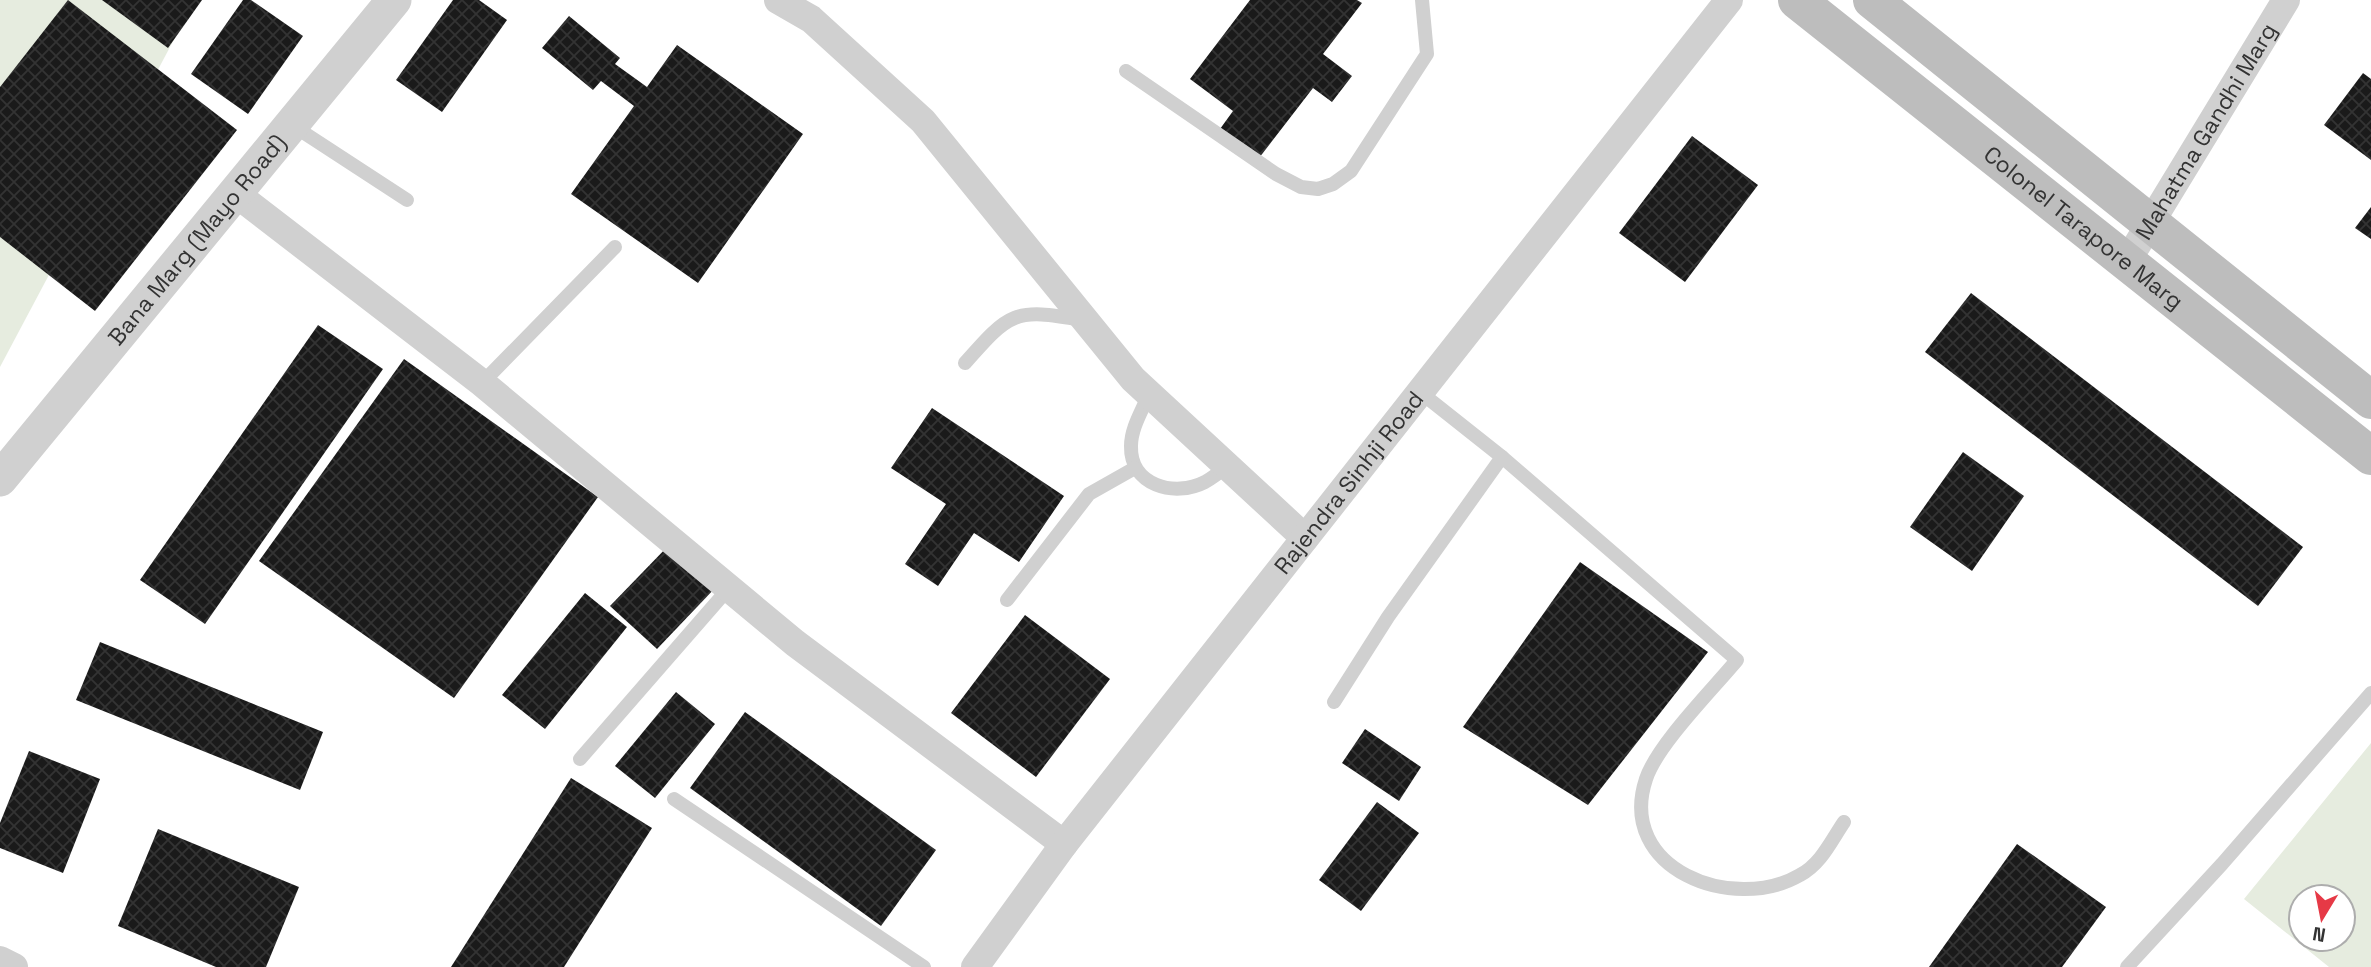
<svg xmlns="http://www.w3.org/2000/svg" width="2371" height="967" viewBox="0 0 2371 967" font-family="'Space Grotesk',sans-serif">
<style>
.park{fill:#e6ecdf;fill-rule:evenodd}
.building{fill:url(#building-cross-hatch)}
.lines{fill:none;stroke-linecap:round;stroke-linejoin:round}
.service{stroke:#d0d0d0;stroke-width:14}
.minor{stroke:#d0d0d0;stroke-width:28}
.tertiary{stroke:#d0d0d0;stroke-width:35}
.secondary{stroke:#bdbdbd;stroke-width:38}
.labels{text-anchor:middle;stroke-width:7;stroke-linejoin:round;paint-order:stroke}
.street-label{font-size:23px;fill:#333;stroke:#fff}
</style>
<defs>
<pattern id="building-cross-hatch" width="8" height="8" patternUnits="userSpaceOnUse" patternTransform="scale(1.75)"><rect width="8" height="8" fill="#1a1a1a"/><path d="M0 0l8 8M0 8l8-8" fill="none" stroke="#333"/></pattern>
</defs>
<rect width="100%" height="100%" fill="#fff"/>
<g class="park">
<path d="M0,0h195l-195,367z"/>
<path d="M2371,743v224h-42l-85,-68zM2343,897v42h-42v-42z"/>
</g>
<g class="building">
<path d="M68,0l169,130 -142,181 -95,-74v-150z"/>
<path d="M102,0h100l-34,48z"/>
<path d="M243,0h8l52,36 -55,78 -57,-40z"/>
<path d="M453,0h26l28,20 -65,92 -46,-32z"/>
<path d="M1250,0h107l5,3 -39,51 29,22 -20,26 -19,-14 -54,70 -39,-29 13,-18 -43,-32z"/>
<path d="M569,16l51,42 -5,6 32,23 30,-42 126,89 -105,149 -127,-89 63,-88 -33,-25 -8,9 -51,-42z"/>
<path d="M2363,73l8,6v81l-47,-35z"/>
<path d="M1692,136l66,49 -73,97 -66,-49z"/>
<path d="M2371,207v32l-16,-11z"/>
<path d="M1971,293l332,254 -45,59 -333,-254z"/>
<path d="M318,325l65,44 -178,255 -65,-44z"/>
<path d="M404,359l194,138 -144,201 -195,-137z"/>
<path d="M932,408l132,88 -45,66 -45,-29 -36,53 -33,-22 41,-60 -55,-36z"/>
<path d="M1963,452l61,44 -52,75 -62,-44z"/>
<path d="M670,544l46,43 -59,62 -47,-43z"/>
<path d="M1580,562l128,90 -120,153 -125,-78z"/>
<path d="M585,593l42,34 -82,102 -43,-34z"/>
<path d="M1025,615l85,64 -74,98 -85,-64z"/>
<path d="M100,642l223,90 -23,58 -224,-90z"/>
<path d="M676,692l39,32 -60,74 -40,-32z"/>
<path d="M745,712l191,138 -55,76 -191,-138z"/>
<path d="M1365,729l56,38 -22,34 -57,-38z"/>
<path d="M29,751l71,28 -37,94 -63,-25v-25z"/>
<path d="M571,778l81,50 -88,139h-113z"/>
<path d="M1377,802l42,31 -58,78 -42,-31z"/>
<path d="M158,829l141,58 -33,80h-50l-98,-41z"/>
<path d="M2017,844l89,63 -44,60h-133z"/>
</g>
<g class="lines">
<g class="service">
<path d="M1126,71l150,103 25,13 17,2 15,-5 18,-13 76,-117 -5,-54"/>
<path d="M292,125l115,75"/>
<path d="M965,363c45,-51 49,-55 117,-43"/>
<path d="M482,383l133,-136"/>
<path d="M1420,392l82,65 235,203c-24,29 -80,85 -91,119 -30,90 87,135 154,96 21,-11 31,-34 44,-53"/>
<path d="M1149,394c-7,17 -18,34 -18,52 -1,39 43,52 74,36 7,-4 15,-10 22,-16"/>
<path d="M1007,600l82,-106 46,-26"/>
<path d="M1334,702l54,-85 114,-160"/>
<path d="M580,759l149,-171"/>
<path d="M674,799l250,168"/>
<path d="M2127,967l95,-103 149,-171"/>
</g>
<g class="minor">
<path d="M778,0l33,19 112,102 210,258 172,159"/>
<path d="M235,193l247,190 313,260 269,201"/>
<path id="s1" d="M2126,263l160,-263"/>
<path d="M0,960l14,7"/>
<path id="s2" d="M975,967l89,-123 665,-844"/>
</g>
<path class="tertiary" id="s3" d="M0,479l394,-479"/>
<g class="secondary">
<path id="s4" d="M1797,0l574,456"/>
<path d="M1872,0l499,400"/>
</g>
</g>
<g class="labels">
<g class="street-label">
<text dy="8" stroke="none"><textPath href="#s1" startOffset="154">Mahatma Gandhi Marg</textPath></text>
<text dy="8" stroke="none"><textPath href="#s4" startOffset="366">Colonel Tarapore Marg</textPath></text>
<text dy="8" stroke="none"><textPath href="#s3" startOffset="310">Bana Marg (Mayo Road)</textPath></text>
<text dy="8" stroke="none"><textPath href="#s2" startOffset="612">Rajendra Sinhji Road</textPath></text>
</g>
</g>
<g transform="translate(2322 918) rotate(190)"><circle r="33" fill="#ffffff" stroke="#adadad" stroke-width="2"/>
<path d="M0-5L12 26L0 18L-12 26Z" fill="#e63946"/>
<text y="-10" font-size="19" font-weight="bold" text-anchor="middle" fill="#333333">N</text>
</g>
</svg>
